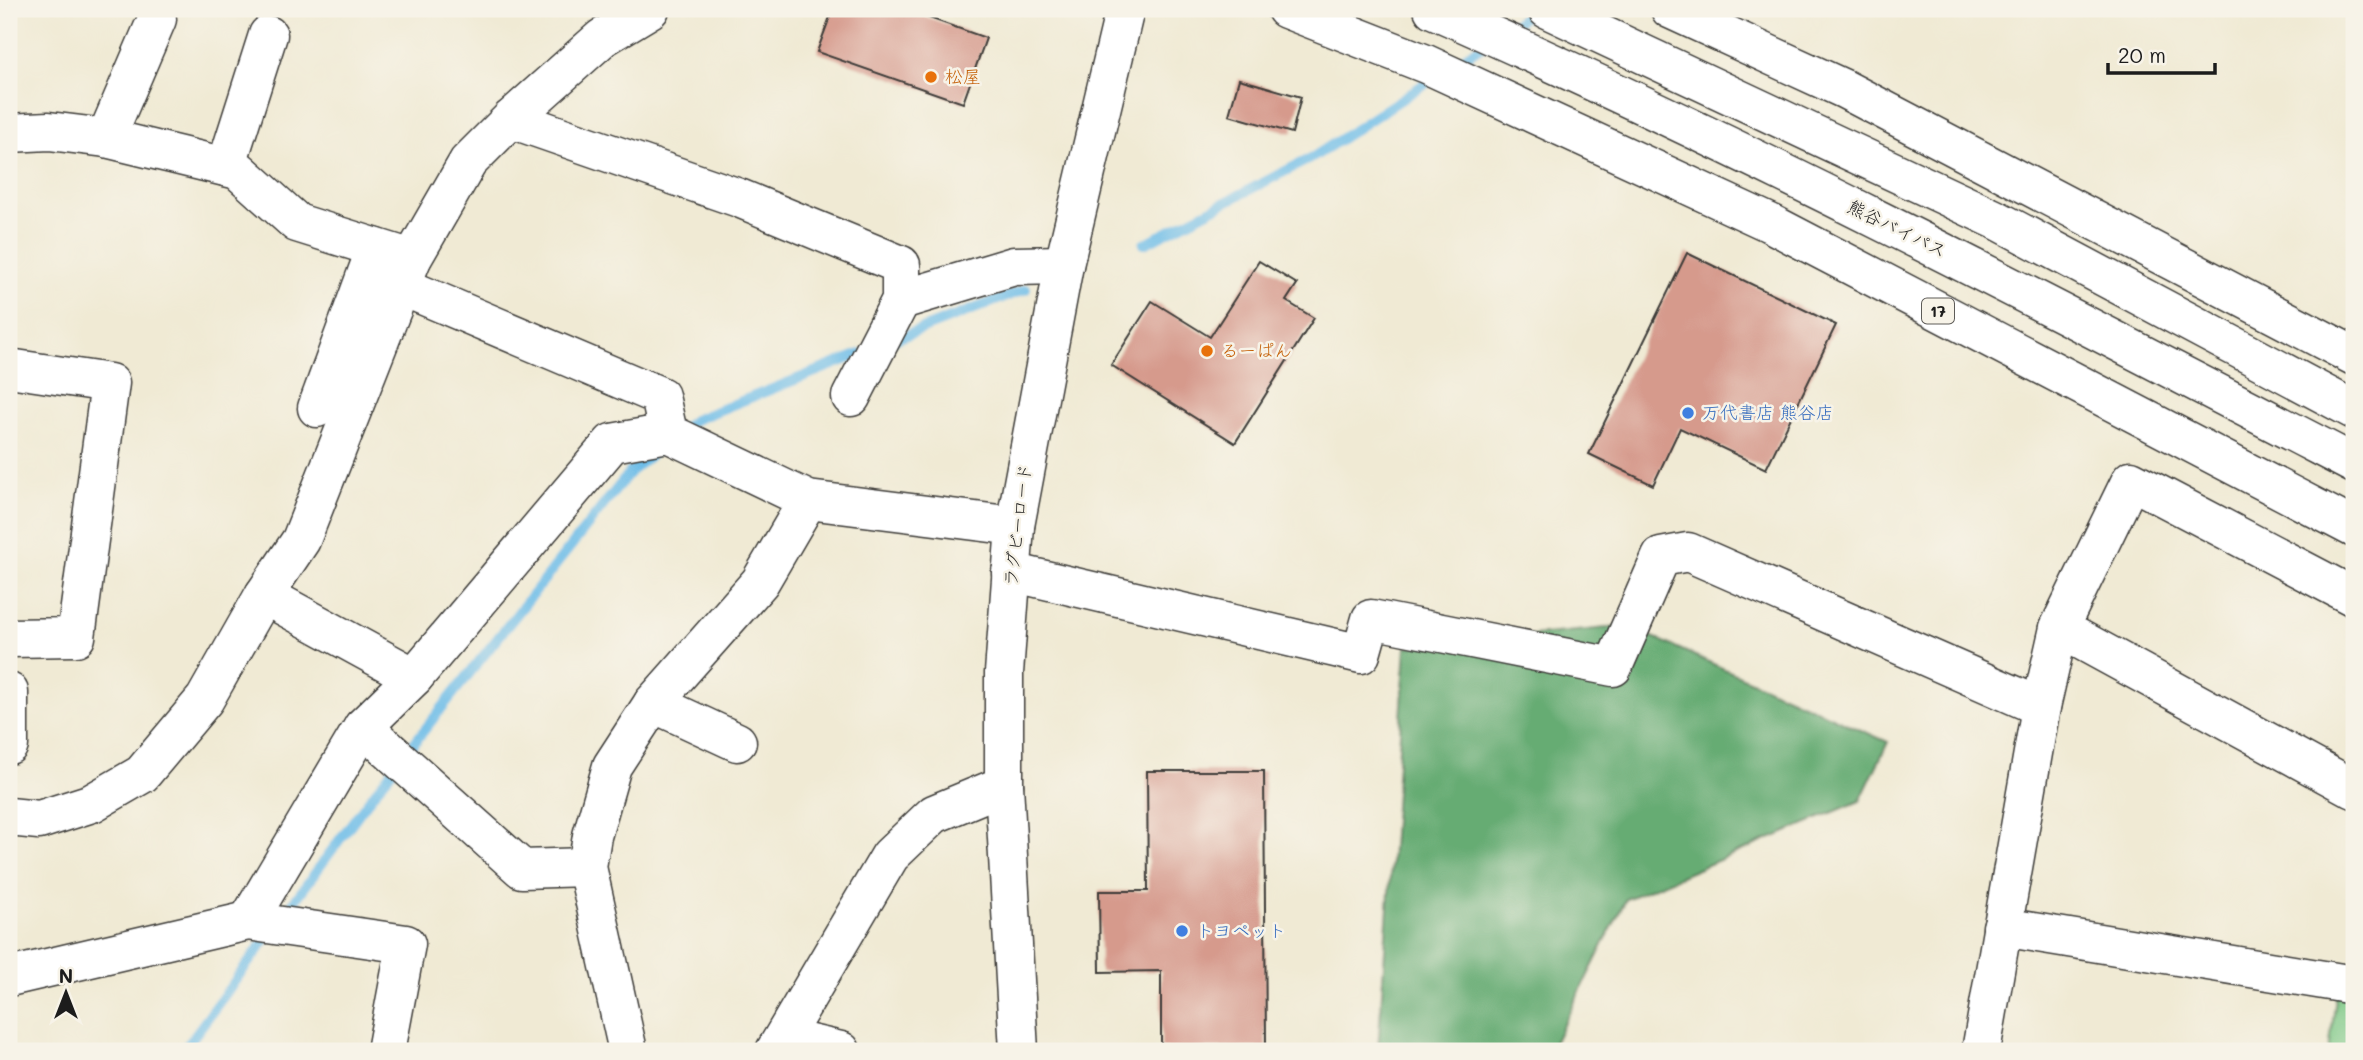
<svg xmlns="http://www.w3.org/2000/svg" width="2363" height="1060" viewBox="0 0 2363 1060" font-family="Mali,'Klee One',sans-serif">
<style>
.green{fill:#7dc886;stroke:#4c7251;stroke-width:2}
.forest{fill:#66ac73;stroke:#416448;stroke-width:2}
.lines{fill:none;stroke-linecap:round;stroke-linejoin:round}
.stream{stroke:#6ebde8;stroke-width:10}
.building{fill:#d69a8c}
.minor-casing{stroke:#3c3b38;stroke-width:41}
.highway-casing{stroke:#3c3b38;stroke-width:41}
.minor{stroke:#fff;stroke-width:38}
.highway{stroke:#fff;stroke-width:38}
.food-dot{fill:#e8710a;stroke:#f7f3e8;stroke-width:2.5}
.shop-dot{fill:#3f7fe0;stroke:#f7f3e8;stroke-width:2.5}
.labels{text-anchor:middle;stroke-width:5;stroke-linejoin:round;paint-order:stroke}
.shield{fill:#f7f3e8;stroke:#5e5c59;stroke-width:2}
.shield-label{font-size:16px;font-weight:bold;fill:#1c1c1c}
.food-label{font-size:18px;fill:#c56008;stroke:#f7f3e8;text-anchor:start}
.street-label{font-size:18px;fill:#1c1c1c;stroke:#f7f3e8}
.shop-label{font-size:18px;fill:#366cbe;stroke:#f7f3e8;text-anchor:start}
</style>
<rect width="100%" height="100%" fill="#f7f3e8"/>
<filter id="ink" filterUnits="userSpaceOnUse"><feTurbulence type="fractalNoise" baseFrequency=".0143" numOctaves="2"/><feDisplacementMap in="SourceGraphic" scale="14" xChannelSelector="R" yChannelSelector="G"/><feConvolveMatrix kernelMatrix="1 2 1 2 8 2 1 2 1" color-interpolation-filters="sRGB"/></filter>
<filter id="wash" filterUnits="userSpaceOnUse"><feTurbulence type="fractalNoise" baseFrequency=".00686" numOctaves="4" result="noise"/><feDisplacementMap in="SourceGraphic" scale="28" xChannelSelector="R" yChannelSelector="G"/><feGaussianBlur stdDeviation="1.57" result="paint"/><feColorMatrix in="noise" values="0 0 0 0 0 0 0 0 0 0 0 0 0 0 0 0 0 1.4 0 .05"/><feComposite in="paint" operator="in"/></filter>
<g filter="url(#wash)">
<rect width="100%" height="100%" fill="#f0ead4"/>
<path class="green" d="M2338,982l16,3v66h-25z"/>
<path class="forest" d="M1628,626l260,116 -28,59 -234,98 -76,152h-172l28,-404z"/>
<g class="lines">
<g class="stream">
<path d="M1504,31l32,-22"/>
<path d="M1451,66l37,-24"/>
<path d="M1144,244l171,-88 120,-79"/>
<path d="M891,341l135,-52"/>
<path d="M680,431l14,-11 166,-66"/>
<path d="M282,918l89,-121 259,-325 29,-24"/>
<path d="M183,1051l89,-120"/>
</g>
</g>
<g id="blocks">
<g class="building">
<path d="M833,9h71l82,29 -23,65 -146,-51z"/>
<path d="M1239,79l62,18 -9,36 -63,-18z"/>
<path d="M1687,253l149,72 -70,144 -86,-41 -27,57 -64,-31z"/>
<path d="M1259,261l38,23 -11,17 28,17 -79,125 -124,-78 41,-64 58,36z"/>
<path d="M1147,771h117l2,277 -105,1v-78l-61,1 -1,-81h49z"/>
</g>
</g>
</g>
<g filter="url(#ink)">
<use href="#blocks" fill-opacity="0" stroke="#3c3b38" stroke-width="2"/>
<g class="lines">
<g class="minor-casing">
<g id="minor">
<path d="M511,119l228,79 162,67v35l-50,97"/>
<path d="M9,133l40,-2 57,7 132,32 59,53 115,36"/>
<path d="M106,138l51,-119"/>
<path d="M226,167l42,-132"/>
<path d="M401,286l259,110 8,37"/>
<path d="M901,300l113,-34 50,-1"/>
<path d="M9,368l101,15 -34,254 -67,1"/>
<path d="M317,408l59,-160"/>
<path d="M1011,572l350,82 10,-35 242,48 48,-110 27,-5 353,155"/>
<path d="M264,595l150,82"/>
<path d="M2059,628l295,161"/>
<path d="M9,692v53"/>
<path d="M653,703l84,39"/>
<path d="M363,727l159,142 65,-2"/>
<path d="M9,817l30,3 53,-17 50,-29 63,-75 59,-104 37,-55 111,-281 56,-97 43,-43 91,-81 48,-29"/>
<path d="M248,921l115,-194 51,-50 198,-234 56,-10 140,67 207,26"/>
<path d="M2002,927l352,58"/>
<path d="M9,977l239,-56 158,23 -20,107"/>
<path d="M784,1038l57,13"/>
<path d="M628,1051l-41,-184 5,-31 20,-70 41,-63 107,-121 48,-82"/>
<path d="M775,1051l115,-195 44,-42 70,-29"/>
<path d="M1019,1051l-15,-266v-112l11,-147 49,-261 61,-256"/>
<path d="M1981,1051l60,-344 18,-79 72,-148 223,117"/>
</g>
</g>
<g class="highway-casing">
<g id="highway">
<path d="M1286,9l140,55 344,159 584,305"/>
<path d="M1433,9c313,138 617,297 921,455"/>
<path d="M1547,9l452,212 355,189"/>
<path d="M1670,9l174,80 510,267"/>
</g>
</g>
<use href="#minor" class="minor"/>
<use href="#highway" class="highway"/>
</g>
</g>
<g class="food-dot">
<circle cx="931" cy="77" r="7"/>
<circle cx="1207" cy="351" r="7"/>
</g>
<g class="shop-dot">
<circle cx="1688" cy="413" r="7"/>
<circle cx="1182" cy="931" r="7"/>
</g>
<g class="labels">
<rect class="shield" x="1922" y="298.5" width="32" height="25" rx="5"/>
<g class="shield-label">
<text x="1938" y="317">17</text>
</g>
<g class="food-label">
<text x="945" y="83">松屋</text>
<text x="1221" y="357">るーぱん</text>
</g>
<g class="street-label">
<text transform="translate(1897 229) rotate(26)" y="6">熊谷バイパス</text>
<text transform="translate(1018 525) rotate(-83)" y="6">ラグビーロード</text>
</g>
<g class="shop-label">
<text x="1702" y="419">万代書店 熊谷店</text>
<text x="1196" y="937">トヨペット</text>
</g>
</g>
<rect width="2363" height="1060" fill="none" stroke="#f7f3e8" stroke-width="35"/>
<g transform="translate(66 993)" stroke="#f7f3e8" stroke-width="5" paint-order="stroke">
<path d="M0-5L12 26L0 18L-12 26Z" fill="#1c1c1c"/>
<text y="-10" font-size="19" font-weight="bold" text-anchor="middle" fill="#1c1c1c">N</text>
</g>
<path d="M2108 63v10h107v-10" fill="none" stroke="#1c1c1c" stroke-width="3.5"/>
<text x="2118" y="63" font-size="21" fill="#1c1c1c" stroke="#f7f3e8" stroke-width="5" paint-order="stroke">20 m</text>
</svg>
